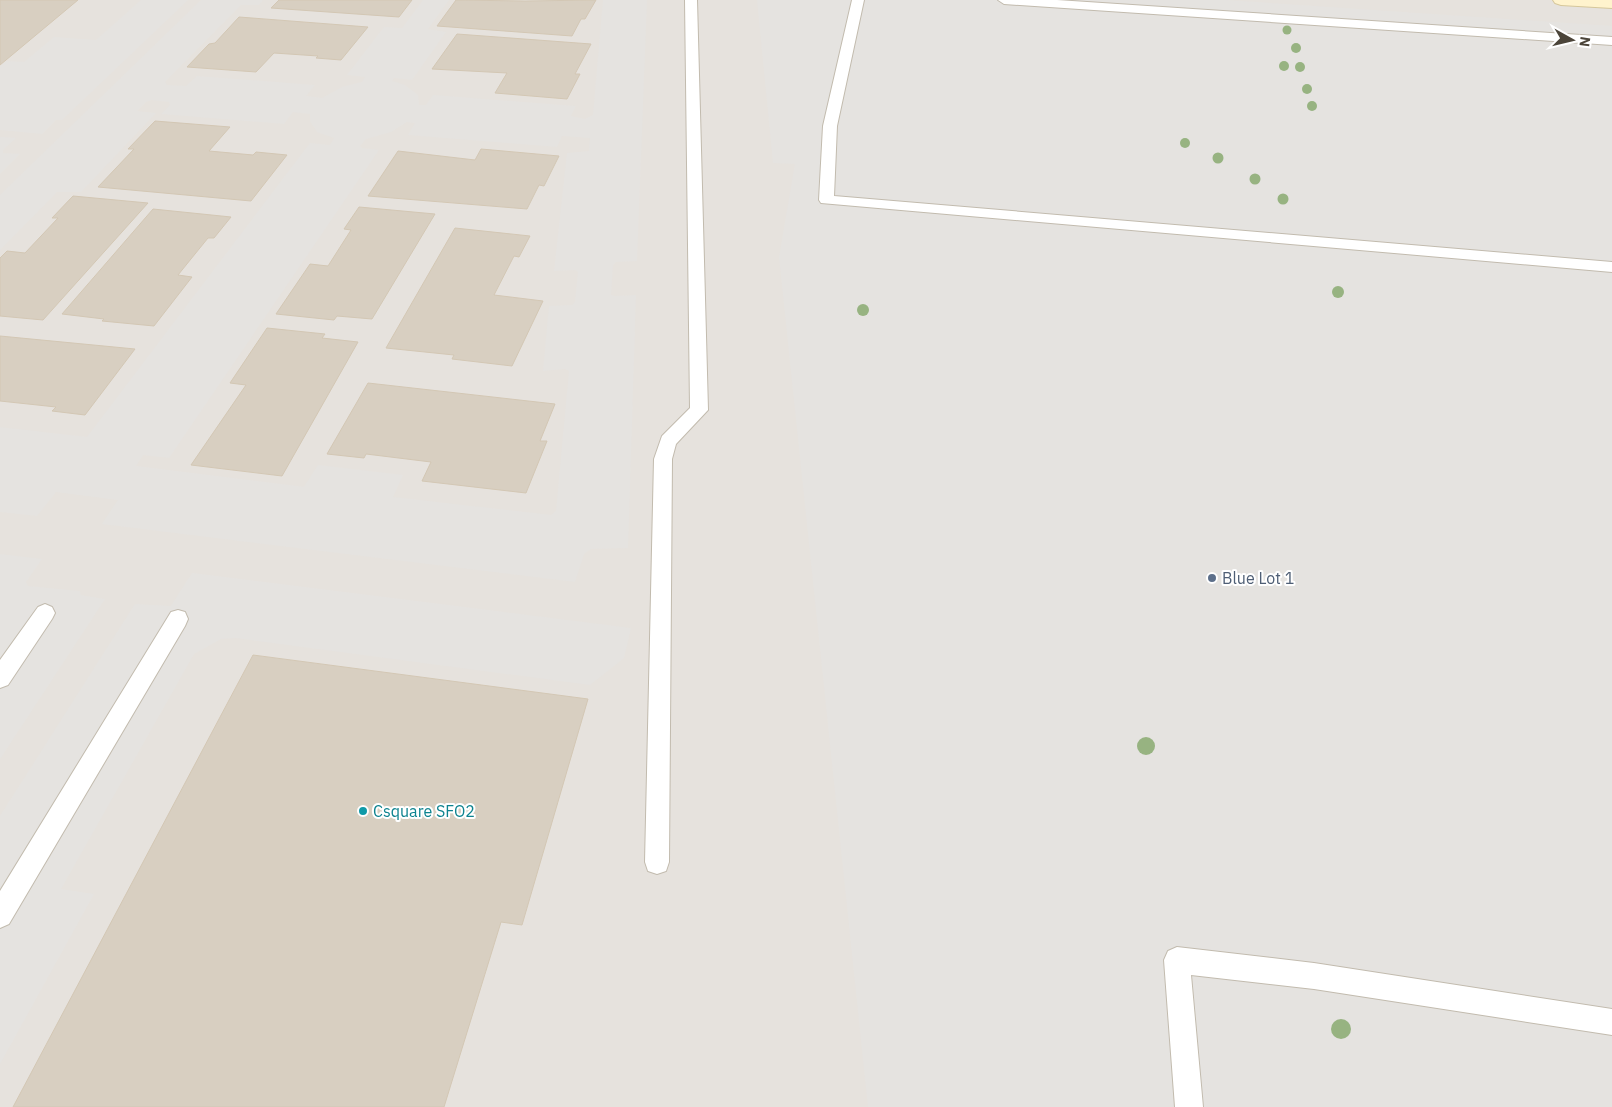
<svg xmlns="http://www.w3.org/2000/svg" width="1612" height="1107" font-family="'IBM Plex Sans',sans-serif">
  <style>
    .industrial { fill: #e6e2dd }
    .parking { fill: #e5e3e0; fill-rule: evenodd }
    .building { fill: #d8cfc1; stroke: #d3c7b4 }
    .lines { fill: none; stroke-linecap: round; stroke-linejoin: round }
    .lane-casing { stroke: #c2bbae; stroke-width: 2 }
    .secondary-casing { stroke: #d6c79b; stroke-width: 2 }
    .lane { fill: #fff; fill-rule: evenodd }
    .secondary { fill: #fff3cd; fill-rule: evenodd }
    .tree { fill: #97b381 }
    .service-dot { fill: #5c6f8a; stroke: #fff; stroke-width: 2 }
    .culture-dot { fill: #0f9aa8; stroke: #fff; stroke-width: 2 }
    .labels { text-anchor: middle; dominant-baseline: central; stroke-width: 4; stroke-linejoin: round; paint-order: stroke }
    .service-label { font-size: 16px; fill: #4e5e75; stroke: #fff; text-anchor: start }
    .culture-label { font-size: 16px; fill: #0d838f; stroke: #fff; text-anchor: start }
  </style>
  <rect width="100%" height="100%" fill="#f6f3ec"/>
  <path class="industrial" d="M0,0H1612V1107H0Z"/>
  <path class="parking" d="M141,0H188L62,120H56L42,134L0,130V66L7,61L24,62L54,37L96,40Z
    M201,0H263L259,5H241L165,82L167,85L186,86L197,76L315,85L306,96L322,98L342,87L362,82L365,77L347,75L384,27L402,28L423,0H449L428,29L446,32L412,80L394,78L392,81L405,85L418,95L419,105H426L433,95L576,106L571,116L585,119L593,115L603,0H647L637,261L616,262L613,265L611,295L615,296L636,295L628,548L591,549L584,554L575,582L102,524L118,500L56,492L37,516L0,512V427L87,437L310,143L330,145L334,138L317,132L310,121V114L293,112L284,124L161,114L170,105L169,102L152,100L146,102L137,111L156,113L81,192H57L0,250V195ZM407,122L415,123L408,135L557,147L562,136L590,138L589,151L567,153L554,271L575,270L578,272L575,302L572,305L549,306L543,371L565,369L569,371L556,511L551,515L393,497L403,475L318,465L304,487L136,466L143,455L169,458L379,150L362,148L360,146L366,139L391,132Z
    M757,0H1226L1612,26V1107H868L779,257L795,164L773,163Z
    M0,137L16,138L3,150V153L20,154L0,174Z
    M0,554L42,559L26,582L28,586L80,591L81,595L105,599L0,759Z
    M192,573L631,628L624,658L590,685L236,638L221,639L194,654L61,889L94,894L0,1064V816L135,604L171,606Z"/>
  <path class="building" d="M0,0H78L0,65Z
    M279,0H412L399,17L271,8Z
    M456,0L525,1L596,0L585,19H581L572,36L437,26Z
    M239,17L368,27L341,60L316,58L318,56L274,53L256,72L187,67L209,44L215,43Z
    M457,34L591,44L575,74H580L567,99L495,93L507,73L432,69Z
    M155,121L230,127L209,151L253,155L256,152L287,155L251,201L98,187L134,149H128Z
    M481,149L559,156L544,186L539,185L527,209L368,196L398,151L475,160Z
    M73,196L148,203L43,320L0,316V258L7,251L25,253L58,218H52Z
    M359,207L435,214L372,319L337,316L334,320L276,314L310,264L328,266L351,230L344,229Z
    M153,209L231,217L214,238H208L178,275L192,277L154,326L102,321L104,319L62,314Z
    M455,228L530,236L519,257L514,256L494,295L543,301L512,366L452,359L454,355L386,348Z
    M267,328L325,334L322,338L358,342L282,476L191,465L246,385L230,383Z
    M0,336L135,349L85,415L52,411L56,407L0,401Z
    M368,383L555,404L540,441H547L526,493L422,481L431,462L366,454L364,458L327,454Z
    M253,655L588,699L522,925L501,922L444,1107H13Z"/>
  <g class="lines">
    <defs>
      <path id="lane" d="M685,0H697L708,410L676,444L672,459L669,862L666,871L657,874L648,871L645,862L654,459L662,436L690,408Z
        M852,0H864L837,126L834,196L1612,262V272L821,203L819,200L823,126Z
        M998,0H1057L1612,37V45L1004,4Z
        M45,604L52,607L55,613L52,619L8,685L0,688V660L38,607Z
        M178,610L185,612L188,619L185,626L9,924L0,928V891L171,612Z
        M1177,947L1314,963L1612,1009V1035L1314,989L1191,975L1203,1107H1175L1164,960L1168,951Z"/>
      <path id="secondary" d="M1553,0H1612V8L1561,5L1555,3Z"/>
    </defs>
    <use href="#lane" class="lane-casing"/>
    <use href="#secondary" class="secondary-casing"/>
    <use href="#lane" class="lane"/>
    <use href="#secondary" class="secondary"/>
  </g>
  <g class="tree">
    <circle cx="1287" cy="30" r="4.5"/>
    <circle cx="1296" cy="48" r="5"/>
    <circle cx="1284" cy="66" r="5"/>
    <circle cx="1300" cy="67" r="5"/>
    <circle cx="1307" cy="89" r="5"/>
    <circle cx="1312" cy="106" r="5"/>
    <circle cx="1185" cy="143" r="5"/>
    <circle cx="1218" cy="158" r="5.5"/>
    <circle cx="1255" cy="179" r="5.5"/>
    <circle cx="1283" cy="199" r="5.5"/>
    <circle cx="1338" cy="292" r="6"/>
    <circle cx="863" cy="310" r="6"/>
    <circle cx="1146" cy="746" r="9"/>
    <circle cx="1341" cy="1029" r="10"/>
  </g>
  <circle class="service-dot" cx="1212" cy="578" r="5"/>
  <circle class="culture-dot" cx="363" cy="811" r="5"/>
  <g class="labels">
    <g class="service-label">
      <text x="1222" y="578">Blue Lot 1</text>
    </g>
    <g class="culture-label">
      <text x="373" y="811">Csquare SFO2</text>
    </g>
  </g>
  <g transform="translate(1572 40) rotate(98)" stroke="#ffffff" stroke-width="4" paint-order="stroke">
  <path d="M0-4L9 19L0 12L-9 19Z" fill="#4b4439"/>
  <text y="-8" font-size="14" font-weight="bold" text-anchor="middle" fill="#4b4439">N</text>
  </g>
</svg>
